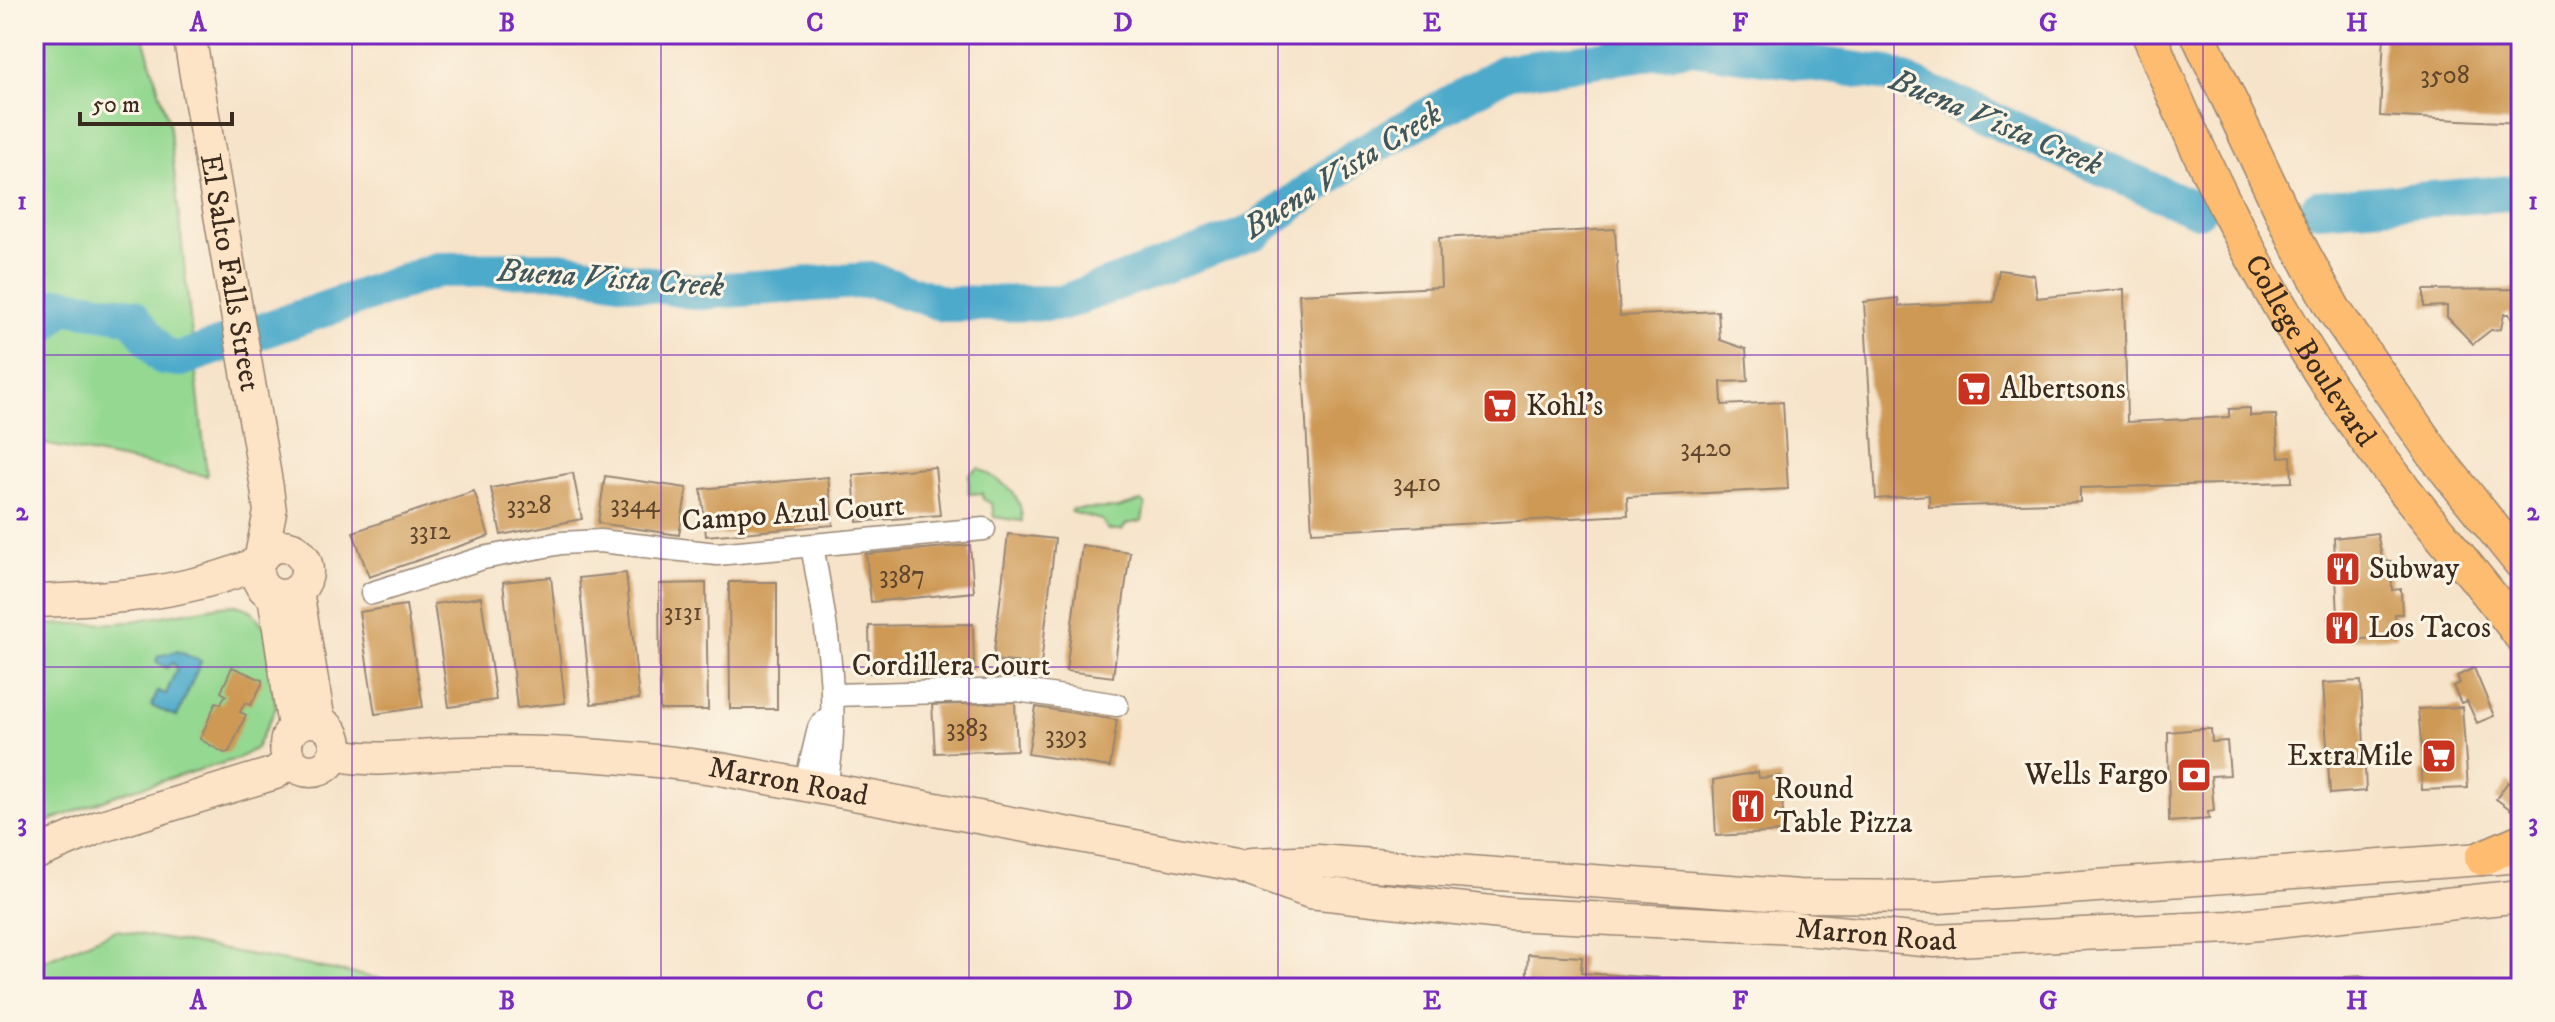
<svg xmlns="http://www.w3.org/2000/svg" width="2555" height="1022" font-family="'IM FELL DW Pica',serif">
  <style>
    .green { fill: #94d891; stroke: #688158; stroke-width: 2 }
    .water { fill: #4daacb; stroke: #446a74; stroke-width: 2 }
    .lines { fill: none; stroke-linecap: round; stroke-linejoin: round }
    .river { stroke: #4daacb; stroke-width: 36 }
    .building { fill: #ce9955 }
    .street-casing { stroke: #988674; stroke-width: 25 }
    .secondary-casing { stroke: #988674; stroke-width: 35 }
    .primary-casing { stroke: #988674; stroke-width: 37 }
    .street { stroke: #fff; stroke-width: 22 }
    .secondary { stroke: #fee4c6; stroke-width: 32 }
    .primary { stroke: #fdbc70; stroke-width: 34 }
    .grid { fill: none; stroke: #7b2cbf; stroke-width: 2; stroke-opacity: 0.55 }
    .labels { text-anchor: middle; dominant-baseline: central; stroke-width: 6; stroke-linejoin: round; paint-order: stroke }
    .number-label { font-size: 26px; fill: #60462c }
    .street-label { font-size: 30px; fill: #3b2a1e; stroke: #fcf5e5 }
    .poi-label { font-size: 30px; fill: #3b2a1e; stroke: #fcf5e5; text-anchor: start }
    .water-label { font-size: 32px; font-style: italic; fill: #41575b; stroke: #fcf5e5 }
    .neatline { fill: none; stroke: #7b2cbf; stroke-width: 3 }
    .grid-label { font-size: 26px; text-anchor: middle; font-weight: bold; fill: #7b2cbf }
  </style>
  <rect width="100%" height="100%" fill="#fcf5e5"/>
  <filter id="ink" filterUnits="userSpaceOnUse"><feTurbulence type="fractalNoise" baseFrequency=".0125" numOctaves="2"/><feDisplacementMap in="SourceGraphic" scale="16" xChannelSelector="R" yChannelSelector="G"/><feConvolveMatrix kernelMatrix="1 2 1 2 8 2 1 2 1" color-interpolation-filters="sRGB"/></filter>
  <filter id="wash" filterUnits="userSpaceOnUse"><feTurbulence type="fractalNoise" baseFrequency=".006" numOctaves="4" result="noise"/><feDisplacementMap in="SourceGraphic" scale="32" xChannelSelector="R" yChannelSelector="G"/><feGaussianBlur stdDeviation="1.8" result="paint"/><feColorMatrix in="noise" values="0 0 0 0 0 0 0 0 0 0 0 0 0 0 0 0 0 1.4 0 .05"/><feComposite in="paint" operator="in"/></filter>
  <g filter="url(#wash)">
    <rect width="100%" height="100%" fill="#f6e3c9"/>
    <path class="green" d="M34,34H142L169,123L207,476L34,442Z
      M979,468C1003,483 1022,491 1022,521L994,517L992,504L983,499L982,493L969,494V474Z
      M1141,501L1145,505L1142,521L1126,524L1122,530H1108L1102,520L1071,512L1072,509L1117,508Z
      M221,606L236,605L251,610L265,628L276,708L256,748L237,759L127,791L34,827V625L121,623Z
      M116,930L431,988H34V965Z"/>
    <path class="water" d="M177,651L201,661L177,717L151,706L158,691L166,694L177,668L173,663L167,668L156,662L158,656Z"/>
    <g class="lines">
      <path class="river" d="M2318,208L2521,192
        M34,335L62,305L132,316L163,357L181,359L437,270L560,269L697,292L872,280L944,304L1062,303L1254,232L1355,157L1505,72L1691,47L1888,74L2198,210"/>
    </g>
    <g id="blocks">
      <path class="building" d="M2384,34H2521V123L2380,116Z
        M1615,229L1620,316L1718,311L1720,340L1746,349L1748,381L1721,382L1722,405L1783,402L1788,489L1627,497L1628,515L1312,532L1299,294L1441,287L1439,238Z
        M1999,270L2034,275L2037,298L2124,289L2127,422L2229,417V409L2250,408V416L2276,415L2279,457L2291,456L2292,482L2080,488V502L1929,507V495L1876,499L1864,302L1898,298L1899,306L1994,302Z
        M2521,289L2518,315L2512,320L2509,314H2504L2501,329L2491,330L2473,344L2447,317V306L2424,307V290Z
        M935,467L940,515L857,522L853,475Z
        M573,473L582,519L501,535L491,488Z
        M605,476L687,488L679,535L598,523Z
        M828,477L833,525L706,536L701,489Z
        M474,491L489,536L369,577L353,532Z
        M2377,533L2383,562L2391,561L2392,590L2401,589L2402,614H2395L2397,637L2330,641L2329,616L2338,615L2334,538Z
        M1008,534L1055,539L1041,665L993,660Z
        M970,545L974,592L871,602L866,554Z
        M1082,545L1130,552L1113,677L1066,671Z
        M626,573L639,699L591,704L579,578Z
        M551,577L565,703L517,708L503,582Z
        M729,582H777V709H730Z
        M706,583L708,710H660L659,584Z
        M481,597L496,700L449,707L434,604Z
        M406,605L423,707L375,714L359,612Z
        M973,624L974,671L870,673L869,626Z
        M232,667L262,680V684L251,705L245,703L240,712L246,715L229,752L224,753L200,739L216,702L221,704L223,699L226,695L221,692Z
        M2474,668L2494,716L2477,723L2467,701L2461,703L2453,686L2460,683L2457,676Z
        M2361,681L2366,791L2330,794L2323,683Z
        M1015,702L1017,750L935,753L932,705Z
        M1036,707L1117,720L1110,767L1028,754Z
        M2462,707L2468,788L2422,790L2421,771H2424L2418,709Z
        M2200,729H2211L2212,742L2227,741L2230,775L2211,776L2214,811L2208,812L2209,819L2169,822L2168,732Z
        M1758,772L1759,778L1781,776L1784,832L1716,836L1713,780Z
        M2508,782L2521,792V799L2513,811L2496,799Z
        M1528,954L1582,957L1581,973L1679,979V988H1526Z
        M2364,976L2365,988H2345V977Z"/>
    </g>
  </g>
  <g filter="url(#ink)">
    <use href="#blocks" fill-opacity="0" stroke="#988674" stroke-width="2"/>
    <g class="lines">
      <defs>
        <path id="street" d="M812,546C827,626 842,710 825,790
          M372,593L483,558L561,543L600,541L717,554L984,529
          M832,695L1017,690L1117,705
          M805,787L819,728L830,716"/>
        <g id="secondary">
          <path id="s1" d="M189,34L267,488L270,512L261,556"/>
          <circle cx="282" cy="571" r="25"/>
          <path d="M297,591L319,722"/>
          <path d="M274,595L294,727"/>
          <path d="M34,601C111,599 187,594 258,563"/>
          <circle cx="311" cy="746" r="25"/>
          <path id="s2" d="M335,754C377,764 421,754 463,753C549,750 635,757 720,769L1236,865L1310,892L1510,914L1794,928L1934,941L2230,927L2521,896"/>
          <path d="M34,854L99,827L275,773L291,761"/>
          <path d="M1251,864L1318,861L1798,896L1939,897L2510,857"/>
        </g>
        <g id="primary">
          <path id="s3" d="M2149,34C2210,190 2296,352 2400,484C2440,536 2483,583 2521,636"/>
          <path d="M2198,34L2295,239L2334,310L2436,457L2521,563"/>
          <path d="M2482,858L2521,841"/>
        </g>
      </defs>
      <use href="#street" class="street-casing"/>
      <use href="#secondary" class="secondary-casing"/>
      <use href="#primary" class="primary-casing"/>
      <use href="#street" class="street"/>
      <use href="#secondary" class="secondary"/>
      <use href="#primary" class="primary"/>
    </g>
  </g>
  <path class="grid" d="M352,34V988M661,34V988M969,34V988M1278,34V988M1586,34V988M1894,34V988M2203,34V988M34,355H2521M34,667H2521"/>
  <defs>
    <symbol id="supermarket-square" viewBox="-11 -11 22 22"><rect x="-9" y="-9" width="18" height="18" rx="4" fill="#c8321e" stroke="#fcf5e5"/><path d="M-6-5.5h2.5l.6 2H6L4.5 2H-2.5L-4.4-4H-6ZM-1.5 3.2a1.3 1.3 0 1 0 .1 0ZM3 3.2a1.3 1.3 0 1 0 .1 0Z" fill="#fff"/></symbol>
    <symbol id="restaurant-square" viewBox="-11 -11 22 22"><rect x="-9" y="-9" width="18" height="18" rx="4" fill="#c8321e" stroke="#fcf5e5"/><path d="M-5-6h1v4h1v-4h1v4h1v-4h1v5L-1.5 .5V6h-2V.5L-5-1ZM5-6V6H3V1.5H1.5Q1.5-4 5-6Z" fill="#fff"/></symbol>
    <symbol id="bank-square" viewBox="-11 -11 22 22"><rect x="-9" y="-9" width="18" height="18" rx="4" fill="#c8321e" stroke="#fcf5e5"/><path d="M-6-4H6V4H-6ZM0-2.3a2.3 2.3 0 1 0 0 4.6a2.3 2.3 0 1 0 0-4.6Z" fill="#fff"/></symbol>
  </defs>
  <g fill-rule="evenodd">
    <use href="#supermarket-square" x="1954" y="369" width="40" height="40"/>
    <use href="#supermarket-square" x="1480" y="386" width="40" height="40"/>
    <use href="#restaurant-square" x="2323" y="549" width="40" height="40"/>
    <use href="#restaurant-square" x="2322" y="608" width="40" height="40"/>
    <use href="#supermarket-square" x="2419" y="736" width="40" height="40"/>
    <use href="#bank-square" x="2174" y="755" width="40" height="40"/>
    <use href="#restaurant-square" x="1728" y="786" width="40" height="40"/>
  </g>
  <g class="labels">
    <g class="number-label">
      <text x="2445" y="75">3508</text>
      <text x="1706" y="448">3420</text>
      <text x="1417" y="483">3410</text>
      <text x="635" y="504">3344</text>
      <text x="529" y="505">3328</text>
      <text x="430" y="531">3312</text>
      <text x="902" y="575">3387</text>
      <text x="683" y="612">3131</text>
      <text x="967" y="728">3383</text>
      <text x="1066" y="735">3393</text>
    </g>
    <g class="street-label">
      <text stroke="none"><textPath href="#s1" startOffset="242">El Salto Falls Street</textPath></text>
      <text stroke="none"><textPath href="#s3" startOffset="356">College Boulevard</textPath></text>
      <text transform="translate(793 514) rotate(-4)">Campo Azul Court</text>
      <text x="951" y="666">Cordillera Court</text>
      <text stroke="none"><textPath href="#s2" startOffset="456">Marron Road</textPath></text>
      <text stroke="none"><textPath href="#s2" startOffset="1558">Marron Road</textPath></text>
    </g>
    <g class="poi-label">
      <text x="2000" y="389">Albertsons</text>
      <text x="1526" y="406">Kohl's</text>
      <text x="2369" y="569">Subway</text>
      <text x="2368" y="628">Los Tacos</text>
      <text x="2413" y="756" text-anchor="end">ExtraMile</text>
      <text x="2168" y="775" text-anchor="end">Wells Fargo</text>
      <text x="1774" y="789">Round<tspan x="1774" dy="34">Table Pizza</tspan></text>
    </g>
    <g class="water-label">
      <text transform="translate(1996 123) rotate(23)">Buena Vista Creek</text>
      <text transform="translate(1343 171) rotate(-32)">Buena Vista Creek</text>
      <text transform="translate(611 279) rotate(4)">Buena Vista Creek</text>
    </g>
  </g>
  <rect width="2555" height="1022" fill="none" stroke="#fcf5e5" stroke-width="88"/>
  <path d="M80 112v12h152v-12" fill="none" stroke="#3b2a1e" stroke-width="4"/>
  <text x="92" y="112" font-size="24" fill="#3b2a1e" stroke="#fcf5e5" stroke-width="6" paint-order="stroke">50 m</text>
  <rect x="44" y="44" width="2467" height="934" class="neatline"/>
  <g class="grid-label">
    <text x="198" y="31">A</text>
    <text x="507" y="31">B</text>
    <text x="815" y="31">C</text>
    <text x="1123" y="31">D</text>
    <text x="1432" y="31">E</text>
    <text x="1740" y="31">F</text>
    <text x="2048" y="31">G</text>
    <text x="2357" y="31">H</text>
    <text x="22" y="209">1</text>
    <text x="2533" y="209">1</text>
    <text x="22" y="520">2</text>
    <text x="2533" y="520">2</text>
    <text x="22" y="831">3</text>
    <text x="2533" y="831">3</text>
    <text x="198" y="1009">A</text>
    <text x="507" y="1009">B</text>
    <text x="815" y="1009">C</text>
    <text x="1123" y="1009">D</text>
    <text x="1432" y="1009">E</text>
    <text x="1740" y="1009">F</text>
    <text x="2048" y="1009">G</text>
    <text x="2357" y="1009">H</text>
  </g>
</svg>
